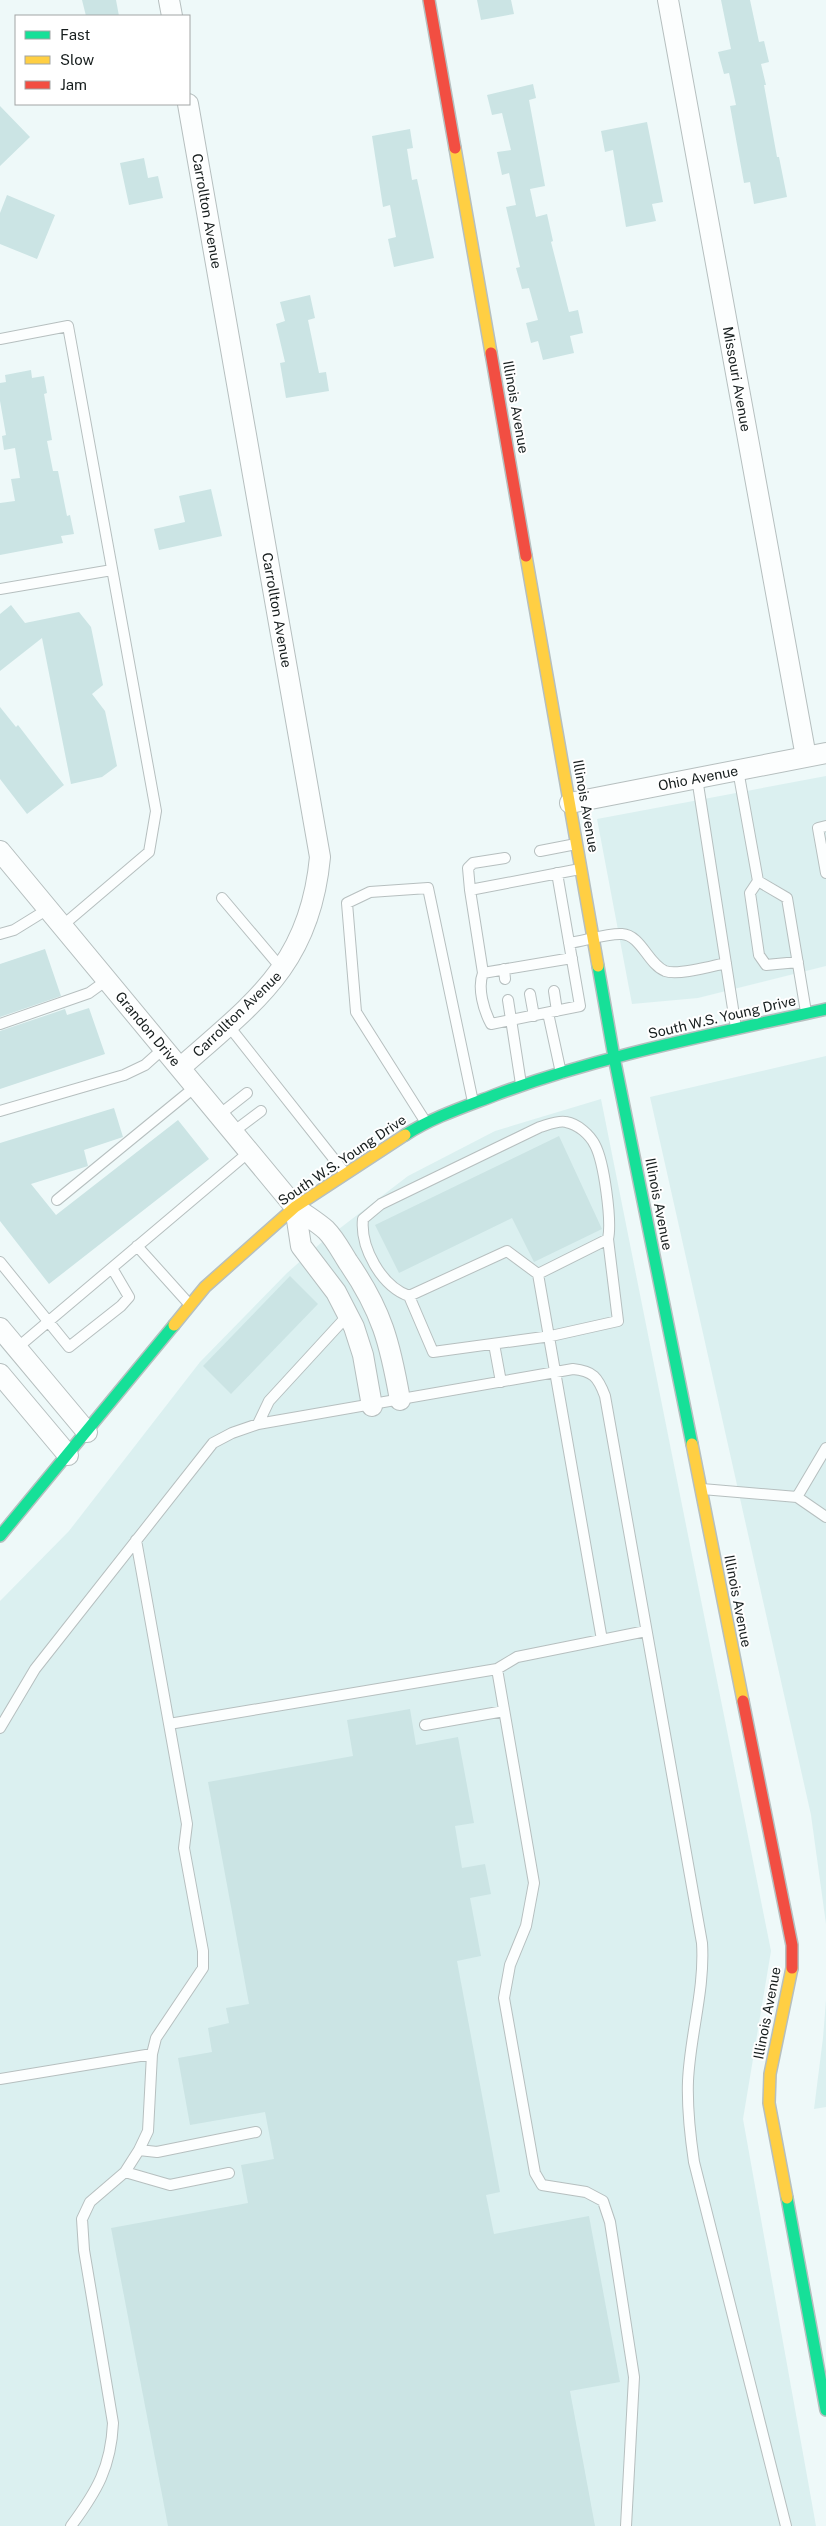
<svg xmlns="http://www.w3.org/2000/svg" width="826" height="2526" font-family="'Public Sans',sans-serif">
  <style>
    .built { fill: #dbf0f0 }
    .building { fill: #cbe4e4 }
    .lines { fill: none; stroke-linecap: round; stroke-linejoin: round }
    .lane-casing { stroke: #b6bfbf; stroke-width: 12 }
    .street-casing { stroke: #b6bfbf; stroke-width: 22 }
    .fast-casing { stroke: #b6bfbf; stroke-width: 14 }
    .slow-casing { stroke: #b6bfbf; stroke-width: 14 }
    .jam-casing { stroke: #b6bfbf; stroke-width: 14 }
    .lane { stroke: #fcfefe; stroke-width: 10 }
    .street { stroke: #fcfefe; stroke-width: 20 }
    .fast { stroke: #16e098; stroke-width: 11 }
    .slow { stroke: #ffcf43; stroke-width: 11 }
    .jam { stroke: #f24e42; stroke-width: 11 }
    .labels { text-anchor: middle; dominant-baseline: central; stroke-width: 4; stroke-linejoin: round; paint-order: stroke }
    .street-label { font-size: 14px; fill: #171e1e; stroke: #fff }
  </style>
  <rect width="100%" height="100%" fill="#eef9f9"/>
  <path class="built" d="M826,776V966L698,998L632,1004L597,819Z
    M826,1056V1924L811,1815L650,1097Z
    M601,1099L771,1951L743,2119L816,2526H0V1601L69,1531L200,1362L287,1273L322,1242L408,1176L495,1131Z
    M826,2000V2107L814,2109L823,2038Z"/>
  <path class="building" d="M82,0H116L119,16H86Z
    M477,0H511L514,14L481,20Z
    M721,0H750L759,42L764,41L769,62L761,64L766,85H764L777,157H779L787,197L754,204L750,182L744,183L730,106L736,105L729,73L724,74L718,52L731,49Z
    M533,84L536,98L529,100L545,186L530,189L536,217L547,214L553,241L551,242L569,312L578,310L583,333L570,336L574,353L543,360L538,341L531,343L526,323L538,320L529,288L522,289L516,268L520,267L506,207L516,205L509,173L502,175L497,152L511,150L502,113L492,115L487,95Z
    M0,106L30,137L0,166Z
    M647,122L663,202L652,204L656,221L626,227L613,150L605,152L601,131Z
    M410,129L413,148L407,149L412,180L417,179L434,258L394,267L388,239L396,237L390,205L383,207L372,136Z
    M144,158L148,178L158,176L163,198L129,205L120,163Z
    M7,195L55,215L37,259L0,244V213Z
    M310,295L315,318L308,320L319,373L326,372L329,391L286,398L280,363L285,362L276,324L285,321L280,302Z
    M31,370L32,378L44,376L47,393L44,394L52,440L47,441L53,471H58L67,516L70,515L74,534L61,536L63,543L0,555V503L15,501L11,479L20,478L15,448L4,450L2,436L6,435L0,401V383L6,382L5,375Z
    M211,489L222,536L159,550L154,529L185,522L179,496Z
    M11,605L25,623L79,612L91,627L103,685L92,694L105,711L117,766L102,777L71,784L42,638L0,671V614Z
    M0,707L16,727L18,725L64,785L27,814L0,779Z
    M45,949L61,996L0,1017V964Z
    M89,1008L105,1054L0,1089V1031L65,1009L67,1015Z
    M114,1108L123,1137L84,1150L88,1166L31,1184L56,1215L178,1120L209,1159L49,1284L0,1221V1143Z
    M559,1136L602,1229L534,1262L512,1218L399,1273L375,1225Z
    M290,1276L318,1304L231,1394L203,1366Z
    M410,1709L416,1745L458,1737L474,1823L455,1826L462,1868L485,1864L491,1894L470,1898L481,1956L457,1961L500,2192L486,2195L494,2234L589,2216L620,2382L570,2391L595,2526H168L111,2228L248,2203L241,2165L274,2159L265,2112L190,2125L178,2058L212,2052L208,2028L229,2023L226,2008L249,2004L208,1782L353,1756L347,1720Z"/>
  <g class="lines">
    <defs>
      <path id="lane" d="M0,339L68,326L156,811L149,852L62,926
        M0,589L112,570
        M738,770L758,881L787,898L806,1012
        M697,778L736,1028
        M826,826L818,828L826,873
        M540,851L576,844
        M557,873L580,1006L491,1024C484,1011 477,988 483,973L470,890L580,869
        M758,881L750,893L759,955L766,965L798,962
        M470,890L468,868L473,863L505,858
        M222,898L282,969
        M0,934L14,930L48,909
        M569,943C584,941 608,933 622,934C641,935 648,964 665,971C678,976 712,966 726,963
        M504,969L505,979
        M483,973L572,958
        M554,991L557,1011
        M530,994L534,1016
        M508,1000L521,1084
        M548,1013L561,1073
        M0,1024L89,993L107,980
        M228,1025L345,1173
        M0,1111L124,1075L145,1065L164,1048
        M219,1115L247,1093
        M425,1121L356,1012L347,903L370,892L428,888L473,1102
        M233,1132L261,1111
        M57,1200L195,1087
        M137,1246L190,1305
        M0,1262L69,1347L121,1306L129,1297L112,1268
        M538,1274L608,1239
        M409,1296C381,1286 360,1247 363,1219L381,1204L540,1127C547,1125 559,1120 566,1122C578,1124 590,1135 595,1145C604,1162 612,1221 608,1239L618,1321L551,1336L433,1352L409,1296L507,1251L538,1274L602,1640
        M494,1344L501,1382
        M17,1348L249,1152
        M258,1424L269,1401L348,1315
        M702,1489L797,1497L826,1517
        M797,1497L826,1448
        M497,1669L534,1883L526,1926L510,1965L504,1998L535,2173L542,2185L586,2192L603,2201L610,2222L634,2377L626,2526
        M169,1724L497,1669L517,1657L646,1631
        M425,1725L504,1711
        M0,1728L35,1669L213,1443L232,1433L258,1424L573,1369C593,1371 598,1377 605,1396L702,1943C705,1990 690,2035 688,2081C687,2108 690,2135 694,2162L786,2526
        M0,2079L152,2054
        M139,2150L157,2152L256,2132
        M125,2172L170,2185L229,2173
        M71,2526C97,2491 111,2467 113,2423L84,2250L82,2219L90,2202L125,2172L139,2150L148,2131L152,2054L156,2038L203,1968V1951L184,1848L187,1824L136,1540"/>
      <path id="street" d="M169,0L172,16
        M668,0L806,757
        M570,803L826,753
        M0,851L295,1207C305,1215 317,1222 326,1230C335,1239 341,1251 348,1262C382,1311 390,1343 400,1400
        M180,1068C256,1001 310,964 320,857L188,104
        M295,1207L301,1246L336,1292L354,1327L363,1355L372,1406
        M0,1328L87,1432
        M0,1374L68,1455"/>
      <path id="fast" d="M598,966L614,1057L692,1444
        M405,1135C433,1117 464,1107 495,1095C602,1055 715,1034 826,1009
        M0,1536L174,1325
        M787,2198L826,2410"/>
      <path id="slow" d="M455,148L491,353
        M526,556L598,966
        M174,1325L205,1287L295,1207L405,1135
        M692,1444L743,1701
        M787,2198L769,2103L770,2074L792,1968"/>
      <path id="jam" d="M429,0L455,148
        M491,353L526,556
        M743,1701L792,1945V1968"/>
    </defs>
    <use href="#lane" class="lane-casing"/>
    <use href="#street" class="street-casing"/>
    <use href="#fast" class="fast-casing"/>
    <use href="#slow" class="slow-casing"/>
    <use href="#jam" class="jam-casing"/>
    <use href="#lane" class="lane"/>
    <use href="#street" class="street"/>
    <use href="#fast" class="fast"/>
    <use href="#slow" class="slow"/>
    <use href="#jam" class="jam"/>
  </g>
  <g class="labels">
    <g class="street-label">
      <text transform="translate(207 211) rotate(80)">Carrollton Avenue</text>
      <text transform="translate(737 379) rotate(80)">Missouri Avenue</text>
      <text transform="translate(516 407) rotate(80)">Illinois Avenue</text>
      <text transform="translate(277 610) rotate(80)">Carrollton Avenue</text>
      <text transform="translate(698 778) rotate(-11)">Ohio Avenue</text>
      <text transform="translate(586 806) rotate(80)">Illinois Avenue</text>
      <text transform="translate(237 1014) rotate(-44)">Carrollton Avenue</text>
      <text transform="translate(722 1017) rotate(-13)">South W.S. Young Drive</text>
      <text transform="translate(148 1029) rotate(50)">Grandon Drive</text>
      <text transform="translate(342 1160) rotate(-34)">South W.S. Young Drive</text>
      <text transform="translate(659 1204) rotate(79)">Illinois Avenue</text>
      <text transform="translate(738 1601) rotate(79)">Illinois Avenue</text>
      <text transform="translate(767 2013) rotate(-79)">Illinois Avenue</text>
    </g>
  </g>
  <rect x="15" y="15" width="175" height="90" fill="#ffffff" stroke="#a2a5a5"/>
  <rect x="25" y="31" width="25" height="8" fill="#16e098" stroke="#a2a5a5"/>
  <text x="60" y="40" font-size="15" fill="#171e1e">Fast</text>
  <rect x="25" y="56" width="25" height="8" fill="#ffcf43" stroke="#a2a5a5"/>
  <text x="60" y="65" font-size="15" fill="#171e1e">Slow</text>
  <rect x="25" y="81" width="25" height="8" fill="#f24e42" stroke="#a2a5a5"/>
  <text x="60" y="90" font-size="15" fill="#171e1e">Jam</text>
</svg>
